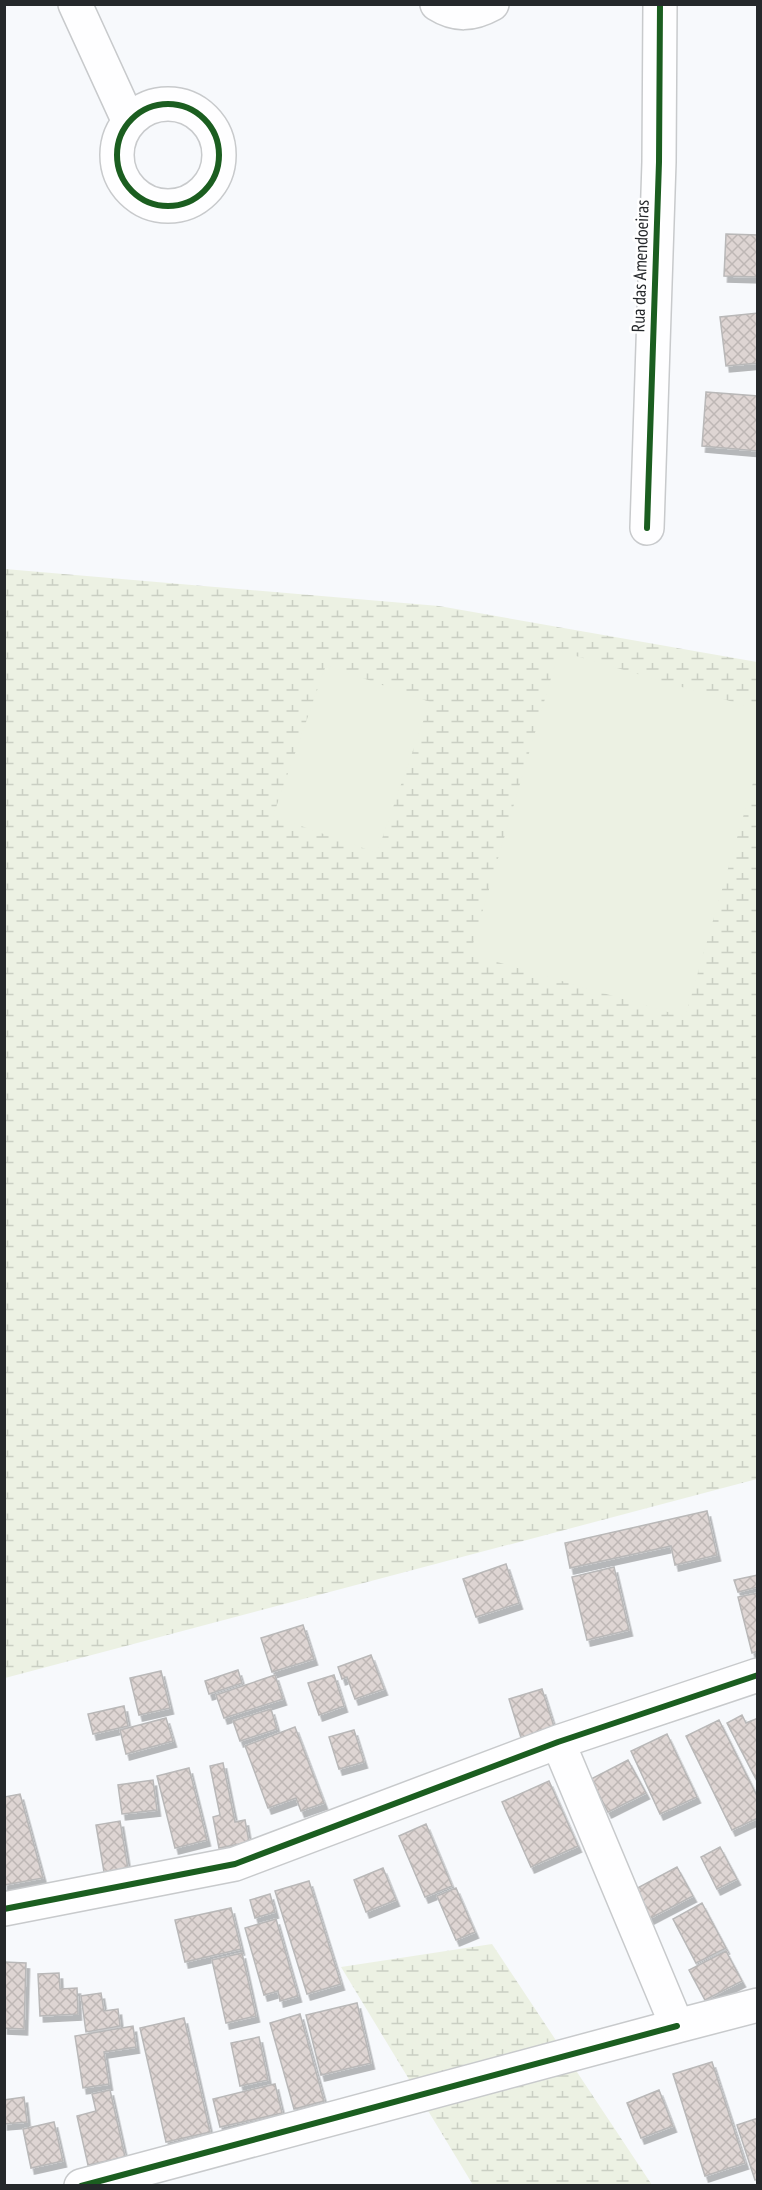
<svg xmlns="http://www.w3.org/2000/svg" width="762" height="2190" font-family="'PT Sans Narrow',sans-serif">
  <style>
    .wetland { fill: url(#wetland-marsh) }
    .pitch { fill: #ecf1e3 }
    .building { fill: url(#building-cross-hatch); stroke: #b9b8b8; stroke-width: 1.5; filter: url(#shadow) }
    .lines { fill: none; stroke-linecap: round; stroke-linejoin: round }
    .street-casing { stroke: #c8cacc; stroke-width: 36 }
    .street { stroke: #fefeff; stroke-width: 33 }
    .cycleway-casing { stroke: #fff; stroke-width: 10 }
    .cycleway { stroke: #1b5e20; stroke-width: 6 }
    .labels { text-anchor: middle; dominant-baseline: central; stroke-width: 5; stroke-linejoin: round; paint-order: stroke }
    .street-label { font-size: 18px; fill: #25282b; stroke: #fff }
  </style>
  <defs>
    <pattern id="wetland-marsh" width="20" height="14" patternUnits="userSpaceOnUse" patternTransform="scale(1.5)"><rect width="20" height="14" fill="#ecf1e3"/><path d="M1 5h8M5 5V1M11 12h8M15 12V8" fill="none" stroke="#cacfc3"/></pattern>
    <pattern id="building-cross-hatch" width="8" height="8" patternUnits="userSpaceOnUse" patternTransform="scale(1.5)"><rect width="8" height="8" fill="#ded5d3"/><path d="M0 0l8 8M0 8l8-8" fill="none" stroke="#beb7b5"/></pattern>
    <filter id="shadow"><feDropShadow dx="3.5" dy="6" stdDeviation="0" flood-color="#0004"/></filter>
  </defs>
  <rect width="100%" height="100%" fill="#f7f9fc"/>
  <path class="wetland" d="M5,569L439,606L757,662V1479L5,1678Z
    M492,1944L652,2185H473L341,1967Z"/>
  <path class="pitch" d="M559,651L757,709V769L685,1017L470,954Z
    M326,665L430,702L377,853L273,816Z"/>
  <path class="building" d="M726,234L758,235V277L724,276Z
    M758,313V363L726,366L720,317Z
    M706,392L758,396V451L702,446Z
    M707,1511L717,1555L675,1565L671,1546L570,1568L565,1543Z
    M506,1564L519,1603L476,1617L463,1579Z
    M614,1567L629,1630L587,1640L572,1577Z
    M758,1575V1587L738,1592L734,1580Z
    M758,1593V1651L752,1653L738,1597Z
    M303,1625L314,1659L272,1672L261,1638Z
    M371,1655L384,1689L355,1699L347,1677L342,1679L338,1667Z
    M238,1670L242,1683L209,1694L205,1681Z
    M161,1671L170,1708L139,1715L130,1678Z
    M275,1675L283,1699L224,1718L216,1695Z
    M334,1675L344,1706L319,1715L308,1683Z
    M542,1689L556,1733L523,1744L509,1699Z
    M124,1706L128,1726L93,1734L88,1714Z
    M271,1709L277,1729L240,1741L233,1721Z
    M742,1715L746,1723L758,1718V1783L727,1723Z
    M166,1718L173,1741L126,1754L120,1730Z
    M719,1720L758,1798V1818L732,1830L686,1736Z
    M295,1727L324,1803L301,1811L296,1798L268,1808L245,1746Z
    M354,1730L364,1762L339,1769L329,1737Z
    M667,1734L697,1797L660,1814L631,1751Z
    M628,1760L646,1793L608,1812L591,1779Z
    M223,1763L235,1822L245,1820L249,1842L219,1848L213,1817L220,1815L210,1766Z
    M189,1768L207,1840L175,1848L157,1776Z
    M153,1780L157,1810L122,1814L118,1785Z
    M549,1781L578,1846L531,1867L502,1802Z
    M20,1794L43,1878L4,1885V1797Z
    M120,1821L128,1869L104,1872L96,1825Z
    M426,1824L452,1886L425,1897L399,1836Z
    M720,1847L737,1879L717,1889L701,1857Z
    M677,1867L693,1896L643,1922L628,1893Z
    M383,1868L396,1900L366,1912L354,1880Z
    M309,1881L341,1984L307,1994L275,1891Z
    M456,1888L475,1932L456,1940L437,1896Z
    M270,1894L275,1912L255,1918L250,1900Z
    M702,1903L726,1948L696,1963L673,1919Z
    M231,1908L241,1949L185,1962L175,1920Z
    M276,1919L298,1996L280,2001L278,1991L264,1995L245,1928Z
    M726,1951L742,1981L705,2000L689,1970Z
    M242,1953L256,2016L226,2023L212,1960Z
    M4,1962L26,1963L24,2029L4,2028Z
    M59,1973L60,1989L77,1988L78,2014L40,2016L38,1974Z
    M101,1993L104,2011L118,2009L120,2026L86,2032L81,1996Z
    M357,2003L371,2063L321,2075L306,2015Z
    M300,2014L324,2101L294,2109L270,2023Z
    M184,2018L210,2132L166,2142L140,2028Z
    M133,2026L136,2047L104,2052L109,2084L83,2088L75,2036Z
    M259,2037L268,2080L240,2086L231,2043Z
    M712,2062L745,2163L705,2176L673,2074Z
    M275,2084L282,2113L220,2127L213,2099Z
    M110,2090L125,2157L88,2165L77,2116L96,2111L92,2094Z
    M659,2090L673,2126L641,2138L627,2103Z
    M24,2097L27,2122L4,2124V2100Z
    M758,2118V2179L755,2180L737,2125Z
    M54,2122L63,2161L31,2168L23,2129Z"/>
  <g class="lines">
    <defs>
      <path id="street" d="M75,4L129,122
        M437,4C456,16 472,15 492,4
        M117 155a51 51 0 1 1 102 0a51 51 0 1 1-102 0Z
        M647,528L659,162L660,4
        M558,1742L677,2026L758,2005
        M4,1909L235,1864L558,1742L758,1675
        M81,2186L677,2026"/>
    </defs>
    <use href="#street" class="street-casing"/>
    <use href="#street" class="street"/>
    <defs>
      <path id="cycleway" d="M117 155a51 51 0 1 1 102 0a51 51 0 1 1-102 0Z
        M647,528L659,162L660,4
        M4,1909L235,1864L558,1742L758,1675
        M81,2186L677,2026"/>
    </defs>
    <use href="#cycleway" class="cycleway-casing"/>
    <use href="#cycleway" class="cycleway"/>
  </g>
  <g class="labels">
    <g class="street-label">
      <text transform="translate(640 266) rotate(-88)">Rua das Amendoeiras</text>
    </g>
  </g>
  <rect width="762" height="2190" fill="none" stroke="#25282b" stroke-width="12"/>
</svg>
